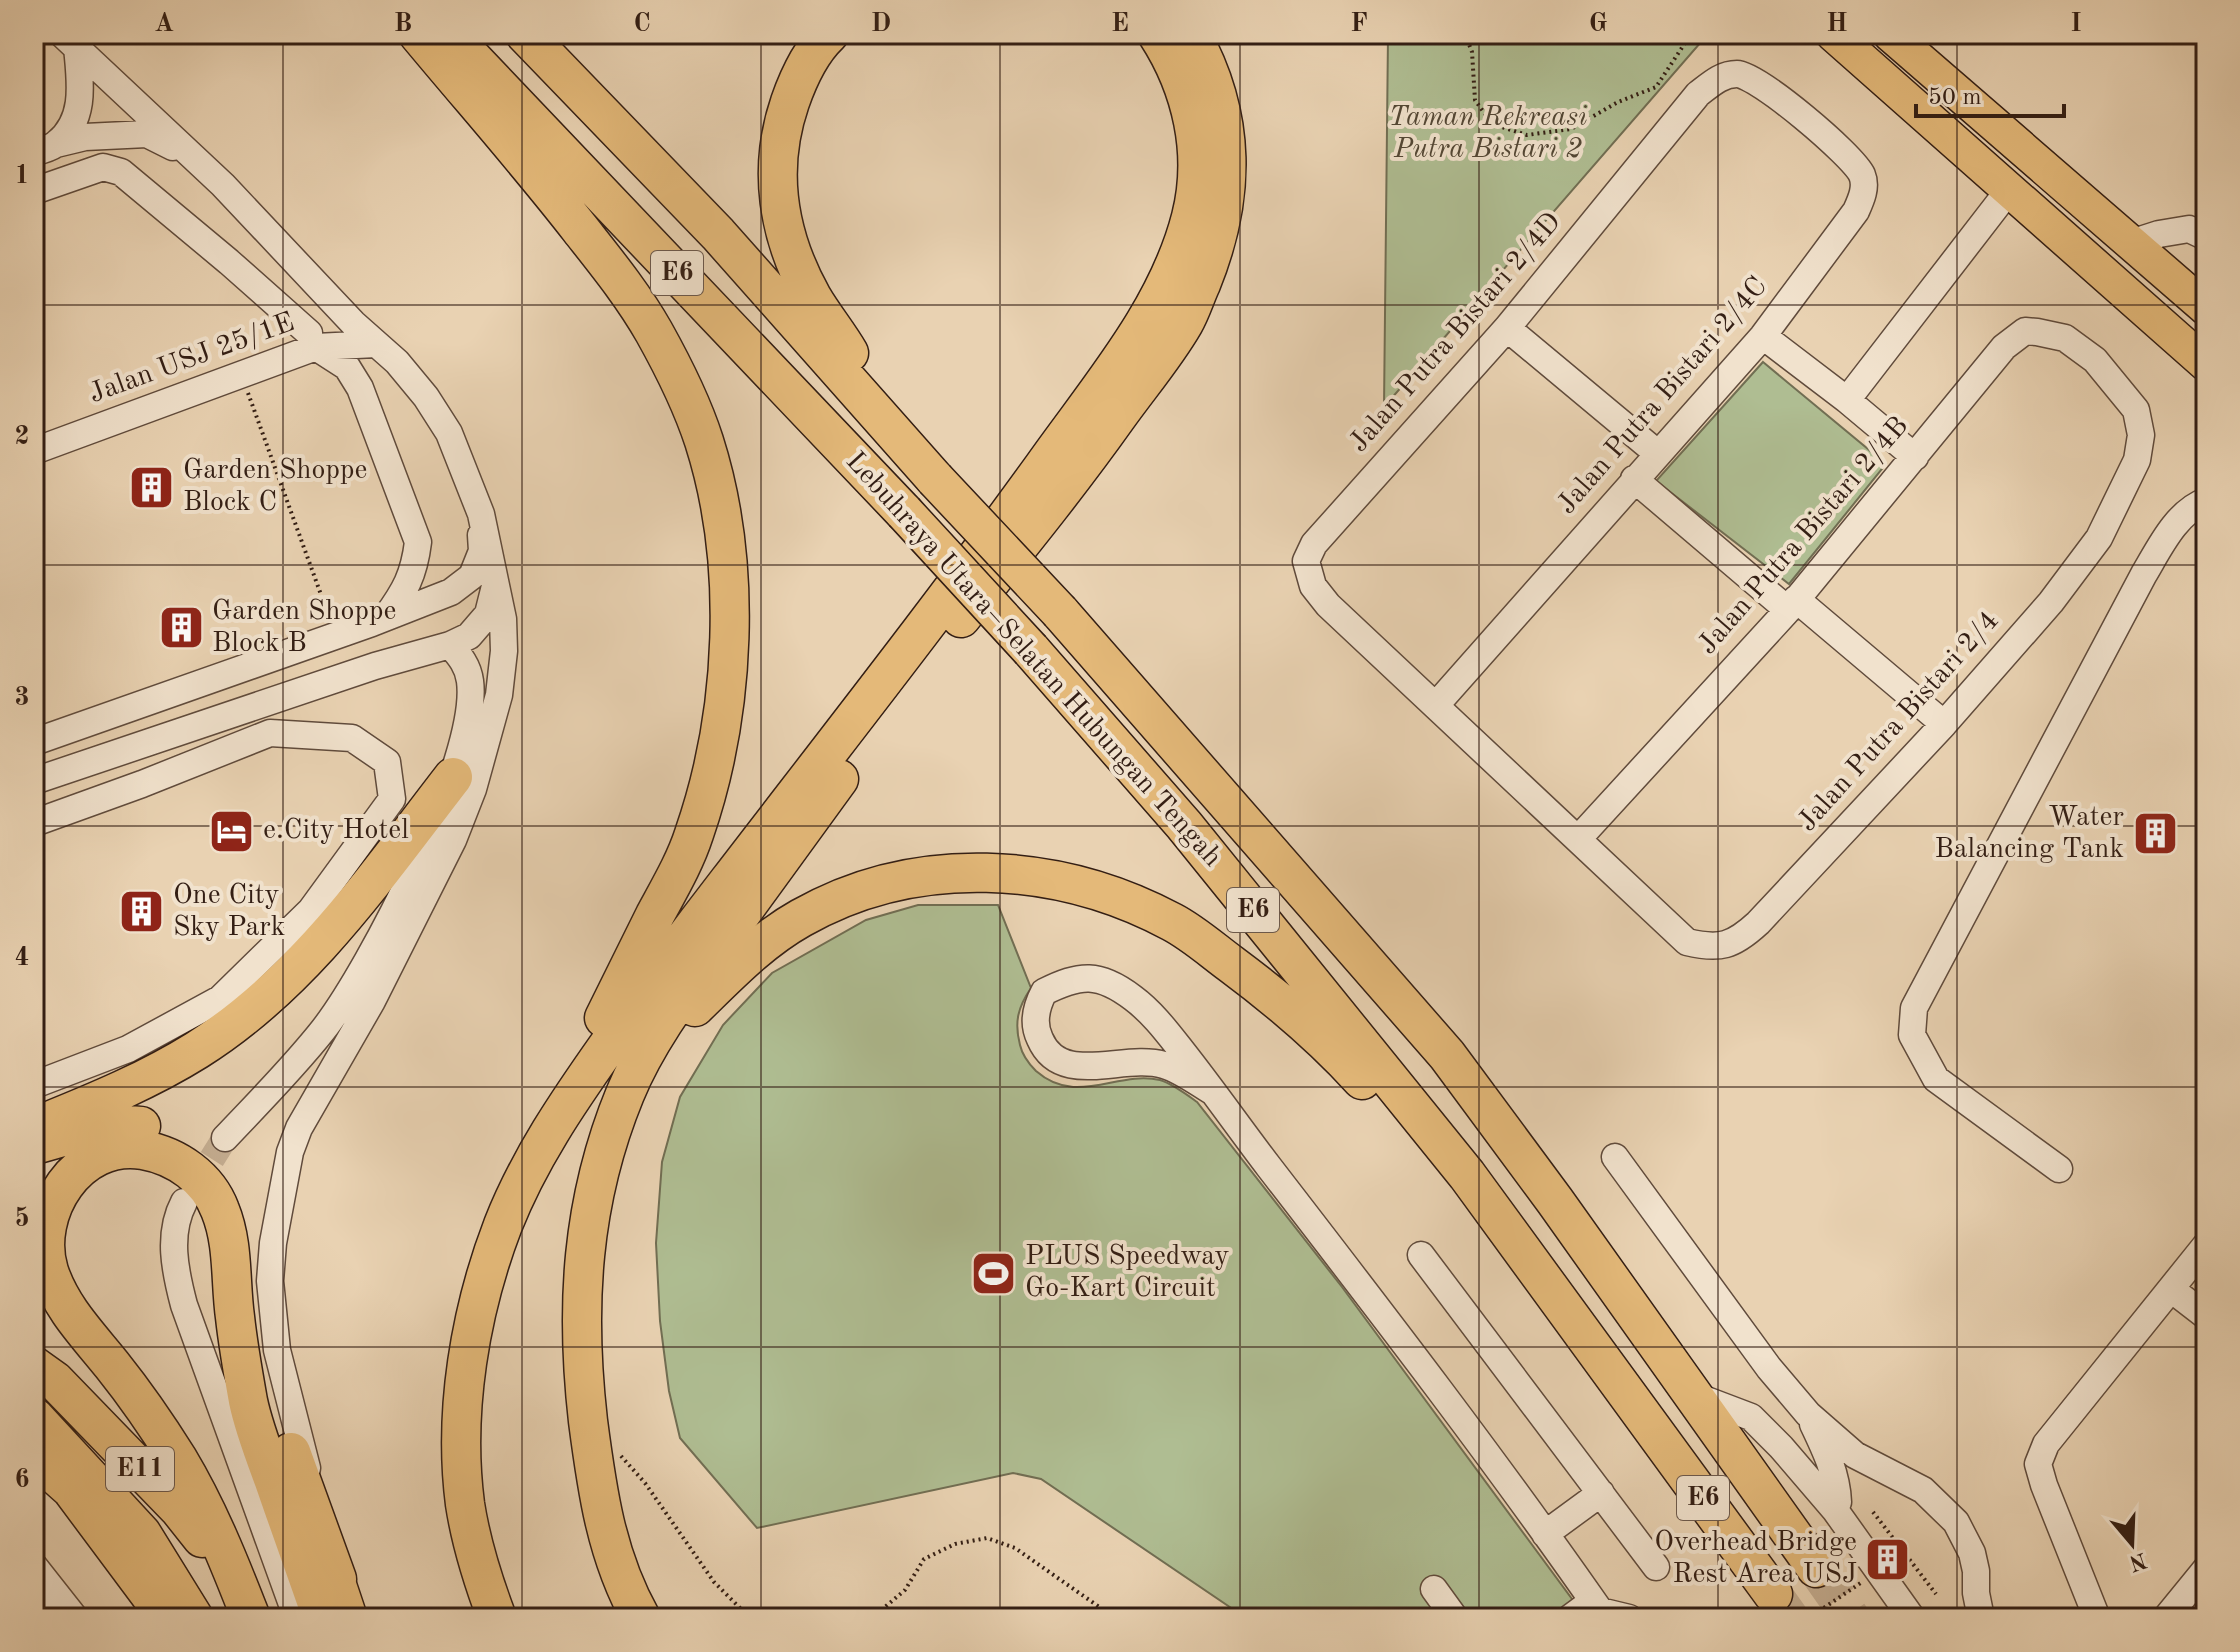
<svg xmlns="http://www.w3.org/2000/svg" width="2240" height="1652" font-family="'Old Standard TT',serif">
  <style>
    .green { fill: #afbd92; stroke: #716e53; stroke-width: 2 }
    .lines { fill: none; stroke-linecap: round; stroke-linejoin: round }
    .minor-tunnel { stroke: #c5ae92; stroke-width: 26; stroke-dasharray: 26 13; stroke-linecap: butt }
    .highway-tunnel { stroke: #c5ae92; stroke-width: 38; stroke-dasharray: 38 19; stroke-linecap: butt }
    .minor-casing { stroke: #604b3c; stroke-width: 29 }
    .major-casing { stroke: #331e14; stroke-width: 37 }
    .highway-casing { stroke: #331e14; stroke-width: 41 }
    .path { stroke: #331e14; stroke-width: 4; stroke-dasharray: 2 4; stroke-linecap: butt }
    .minor { stroke: #f1e2cd; stroke-width: 26 }
    .major { stroke: #e4b979; stroke-width: 34 }
    .highway { stroke: #e4b979; stroke-width: 38 }
    .highway-bridge-casing { stroke: #331e14; stroke-width: 41; stroke-linecap: butt }
    .highway-bridge { stroke: #e4b979; stroke-width: 38 }
    .grid { fill: none; stroke: #331e14; stroke-width: 2; stroke-opacity: 0.55 }
    .labels { text-anchor: middle; dominant-baseline: central; stroke-width: 8; stroke-linejoin: round; paint-order: stroke }
    .shield { fill: #f1e2cd; stroke: #6c594c; stroke-width: 2 }
    .shield-label { font-size: 26px; font-weight: bold; fill: #331e14 }
    .park-label { font-size: 28px; font-style: italic; fill: #524634; stroke: #f1e2cd }
    .street-label { font-size: 28px; fill: #331e14; stroke: #f1e2cd }
    .poi-label { font-size: 28px; fill: #331e14; stroke: #f1e2cd; text-anchor: start }
    .neatline { fill: none; stroke: #331e14; stroke-width: 3 }
    .grid-label { font-size: 26px; text-anchor: middle; font-weight: bold; fill: #331e14 }
  </style>
  <rect width="100%" height="100%" fill="#e9d2b2"/>
  <filter id="stains"><feTurbulence type="fractalNoise" baseFrequency=".0025" numOctaves="4"/><feColorMatrix values="0 0 0 0 .2 0 0 0 0 .09 0 0 0 0 .02 0 0 0 .5 -.17"/></filter>
  <radialGradient id="worn" r=".72"><stop offset=".6" stop-color="#630" stop-opacity="0"/><stop offset="1" stop-color="#630" stop-opacity=".3"/></radialGradient>
  <path class="green" d="M1387,34H1708L1384,407L1388,36Z
    M1763,362L1886,464L1789,584L1656,481Z
    M918,905H998L1031,988C1018,1007 1014,1022 1020,1045C1022,1054 1029,1064 1036,1071C1077,1107 1117,1070 1160,1080C1173,1084 1186,1094 1197,1102L1342,1287L1586,1618H1246L1041,1479L1013,1473L757,1528L680,1438L669,1391L660,1321L656,1243L662,1162L680,1097L723,1025L772,973L866,920Z"/>
  <g class="lines">
    <path class="minor-tunnel" d="M191,1192L225,1138"/>
    <path class="highway-tunnel" d="M1816,1568L1851,1618
      M1773,1594L1790,1618"/>
    <defs>
      <path id="minor" d="M62,34L223,185L353,323L397,362L426,397L449,433L481,514L503,619L504,651L499,695L473,789L453,840L372,1001L299,1128L290,1152L273,1243L270,1281L277,1350L307,1468
        M56,144L85,137L147,134L173,147
        M34,153C41,150 52,148 57,143C87,119 80,80 77,47
        M34,191L103,167L121,172L229,262L309,333
        M2131,243L2159,234L2189,229L2206,237
        M1507,328L1657,453
        M1763,336L1847,400L1915,457
        M316,347L347,367L360,388L418,542C414,575 405,591 386,617
        M1847,400L2009,190
        M34,451L316,347L376,344
        M1634,479L1788,610
        M1796,599L1944,724
        M1436,705L1763,336L1856,211C1861,200 1867,187 1862,175C1853,155 1757,74 1737,74C1721,74 1710,85 1698,94L1507,328L1314,544L1306,561L1313,586L1328,605L1687,942C1720,950 1733,946 1758,923L1944,724L2051,602L2099,538L2137,460L2141,435L2136,410L2095,360L2065,338L2037,332L2025,331L2004,347L1788,610L1578,839
        M34,742L372,623L451,592L472,576L482,551L481,535
        M34,781L375,666L450,645L469,636L488,614L495,586
        M34,823L142,784L270,733L352,738L387,762L392,799L311,910L220,999L128,1049L34,1085
        M1213,1092C1198,1083 1181,1070 1164,1065C1123,1053 1061,1088 1040,1039C1032,1023 1036,1007 1044,992C1080,974 1099,972 1133,998C1152,1012 1167,1032 1182,1051C1212,1089 1240,1129 1269,1167C1384,1316 1498,1464 1605,1618
        M225,1138C258,1103 293,1068 323,1030C371,969 480,757 470,681C468,666 460,656 450,645
        M1615,1157L1769,1368L1808,1414L1855,1455L1923,1490L1956,1522L1972,1553L1976,1571V1593L1981,1618
        M2059,1169L1936,1079L1912,1035L1914,1008L2144,574C2159,549 2176,512 2206,501
        M184,1202C167,1234 175,1271 184,1305L297,1618
        M1421,1255L1656,1567
        M2171,1289L2206,1316
        M1693,1395L1751,1417L1781,1447L1835,1510L1912,1618
        M1813,1424C1825,1449 1837,1474 1838,1502
        M1545,1534L1601,1493
        M34,1566L75,1618
        M1434,1589L1455,1618
        M1600,1611L1629,1618
        M34,1618L66,1607
        M1570,1618L1593,1601
        M2097,1618L2044,1485L2038,1464L2046,1444L2206,1245
        M2166,1618L2206,1569"/>
      <path id="major" d="M1833,34L2206,364
        M1890,34L2206,308
        M337,1579L350,1618"/>
      <path id="highway" d="M418,34C472,99 528,162 580,229C606,262 633,295 654,332C673,366 692,404 704,441C743,563 736,713 694,834C685,862 669,889 655,915C638,949 621,984 604,1018
        M449,34L904,512
        M525,34L718,234L935,479
        M829,34C811,51 798,79 790,102C767,169 778,236 812,297C823,316 838,334 849,353
        M1060,612L1447,1055L1555,1201L1816,1568
        M961,618C1014,552 1068,486 1117,417C1139,386 1165,356 1184,323C1191,311 1195,297 1201,284C1236,198 1237,116 1191,34
        M1031,650L1184,825L1467,1175L1773,1594
        M695,1007C728,975 760,941 801,918C915,853 1058,861 1172,922C1193,933 1212,950 1231,964C1278,999 1322,1036 1362,1080
        M44,1123C96,1102 149,1080 197,1050C304,983 377,875 453,777
        M34,1145C68,1136 106,1122 141,1126
        M34,1366L55,1381L179,1509L202,1538
        M34,1417L142,1534L194,1618
        M291,1452L337,1579
        M34,1456L71,1489L153,1599L163,1618
        M251,1618C230,1564 208,1509 178,1459C158,1427 136,1395 112,1365C88,1335 61,1308 49,1271C31,1213 78,1139 143,1150C177,1156 208,1178 220,1210C234,1244 230,1282 235,1317C238,1345 243,1373 248,1401C254,1430 266,1459 276,1487C291,1531 307,1574 322,1618
        M497,1618C483,1581 471,1543 465,1504C453,1412 470,1311 503,1225C529,1159 568,1102 609,1044C647,989 687,935 728,882C834,744 941,608 1043,467C1098,389 1167,311 1191,217C1207,154 1192,88 1157,34
        M641,1618C606,1556 597,1490 588,1421C575,1307 581,1201 625,1094C648,1038 687,988 722,940C761,886 800,833 839,779"/>
    </defs>
    <use href="#minor" class="minor-casing"/>
    <use href="#major" class="major-casing"/>
    <use href="#highway" class="highway-casing"/>
    <path class="path" d="M1465,34L1472,52L1475,100L1492,124L1527,135L1571,129L1618,102L1656,87L1691,34
      M248,393L328,614
      M34,701L39,716
      M621,1456L645,1483L714,1582L750,1618
      M1873,1512L1936,1594
      M872,1618L905,1590L924,1559L955,1544L987,1538L1015,1548L1115,1618
      M1809,1618L1862,1582"/>
    <use href="#minor" class="minor"/>
    <use href="#major" class="major"/>
    <use href="#highway" class="highway"/>
    <defs>
      <path id="highway-bridge" d="M935,479L1060,612
        M904,512L1031,650"/>
    </defs>
    <use href="#highway-bridge" class="highway-bridge-casing"/>
    <use href="#highway-bridge" class="highway-bridge"/>
  </g>
  <path class="grid" d="M283,34V1618M522,34V1618M761,34V1618M1000,34V1618M1240,34V1618M1479,34V1618M1718,34V1618M1957,34V1618M34,305H2206M34,565H2206M34,826H2206M34,1087H2206M34,1347H2206"/>
  <defs>
    <symbol id="building-square" viewBox="-11 -11 22 22"><rect x="-9" y="-9" width="18" height="18" rx="4" fill="#8f2418" stroke="#f1e2cd"/><path d="M-4-6H4V6H1V3H-1V6H-4ZM-2.5-4.3h1.7v1.8h-1.7ZM.8-4.3h1.7v1.8H.8ZM-2.5-1h1.7V.8h-1.7ZM.8-1h1.7V.8H.8Z" fill="#fff"/></symbol>
    <symbol id="hotel-square" viewBox="-11 -11 22 22"><rect x="-9" y="-9" width="18" height="18" rx="4" fill="#8f2418" stroke="#f1e2cd"/><path d="M-6-4.5h1.5V1H6V5H4.5V3h-9V5H-6ZM-4 0a1.8 1.8 0 1 1 3.6 0ZM.5 0V-2.5h3Q6-2.5 6 0Z" fill="#fff"/></symbol>
    <symbol id="stadium-square" viewBox="-11 -11 22 22"><rect x="-9" y="-9" width="18" height="18" rx="4" fill="#8f2418" stroke="#f1e2cd"/><path d="M0-5a6.5 5 0 1 0 0 10a6.5 5 0 1 0 0-10ZM-3.5-1.8h7v3.6h-7Z" fill="#fff"/></symbol>
  </defs>
  <g fill-rule="evenodd">
    <use href="#building-square" x="126" y="462" width="51" height="51"/>
    <use href="#building-square" x="156" y="602" width="51" height="51"/>
    <use href="#hotel-square" x="206" y="806" width="51" height="51"/>
    <use href="#building-square" x="2130" y="808" width="51" height="51"/>
    <use href="#building-square" x="116" y="886" width="51" height="51"/>
    <use href="#stadium-square" x="968" y="1248" width="51" height="51"/>
    <use href="#building-square" x="1862" y="1534" width="51" height="51"/>
  </g>
  <g class="labels">
    <g class="shield">
      <rect x="651" y="251" width="52" height="44" rx="6"/>
      <rect x="1227" y="888" width="52" height="44" rx="6"/>
      <rect x="106" y="1447" width="68" height="44" rx="6"/>
      <rect x="1677" y="1476" width="52" height="44" rx="6"/>
    </g>
    <g class="shield-label">
      <text x="677" y="273">E6</text>
      <text x="1253" y="910">E6</text>
      <text x="140" y="1469">E11</text>
      <text x="1703" y="1498">E6</text>
    </g>
    <g class="park-label">
      <text x="1488" y="118">Taman Rekreasi<tspan x="1488" dy="32">Putra Bistari 2</tspan></text>
    </g>
    <g class="street-label">
      <text transform="translate(1456 333) rotate(-49)">Jalan Putra Bistari 2/4D</text>
      <text transform="translate(192 359) rotate(-20)">Jalan USJ 25/1E</text>
      <text transform="translate(1663 396) rotate(-49)">Jalan Putra Bistari 2/4C</text>
      <text transform="translate(1804 536) rotate(-49)">Jalan Putra Bistari 2/4B</text>
      <text transform="translate(1033 660) rotate(48)">Lebuhraya Utara–Selatan Hubungan Tengah</text>
      <text transform="translate(1899 722) rotate(-48)">Jalan Putra Bistari 2/4</text>
    </g>
    <g class="poi-label">
      <text x="183" y="471">Garden Shoppe<tspan x="183" dy="32">Block C</tspan></text>
      <text x="212" y="612">Garden Shoppe<tspan x="212" dy="32">Block B</tspan></text>
      <text x="2124" y="818" text-anchor="end">Water<tspan x="2124" dy="32">Balancing Tank</tspan></text>
      <text x="263" y="831">e.City Hotel</text>
      <text x="173" y="896">One City<tspan x="173" dy="32">Sky Park</tspan></text>
      <text x="1025" y="1257">PLUS Speedway<tspan x="1025" dy="32">Go-Kart Circuit</tspan></text>
      <text x="1857" y="1543" text-anchor="end">Overhead Bridge<tspan x="1857" dy="32">Rest Area USJ</tspan></text>
    </g>
  </g>
  <rect width="2240" height="1652" fill="none" stroke="#e9d2b2" stroke-width="88"/>
  <g transform="translate(2132 1544) rotate(161)" stroke="#f1e2cd" stroke-width="6" paint-order="stroke">
  <path d="M0-6L14 30L0 20L-14 30Z" fill="#331e14"/>
  <text y="-12" font-size="22" font-weight="bold" text-anchor="middle" fill="#331e14">N</text>
  </g>
  <path d="M1916 104v12h148v-12" fill="none" stroke="#331e14" stroke-width="4"/>
  <text x="1928" y="104" font-size="24" fill="#331e14" stroke="#f1e2cd" stroke-width="6" paint-order="stroke">50 m</text>
  <rect x="44" y="44" width="2152" height="1564" class="neatline"/>
  <g class="grid-label">
    <text x="164" y="31">A</text>
    <text x="403" y="31">B</text>
    <text x="642" y="31">C</text>
    <text x="881" y="31">D</text>
    <text x="1120" y="31">E</text>
    <text x="1359" y="31">F</text>
    <text x="1598" y="31">G</text>
    <text x="1837" y="31">H</text>
    <text x="2076" y="31">I</text>
    <text x="22" y="183">1</text>
    <text x="22" y="444">2</text>
    <text x="22" y="705">3</text>
    <text x="22" y="965">4</text>
    <text x="22" y="1226">5</text>
    <text x="22" y="1487">6</text>
  </g>
  <rect width="100%" height="100%" filter="url(#stains)"/>
  <rect width="100%" height="100%" fill="url(#worn)"/>
</svg>
